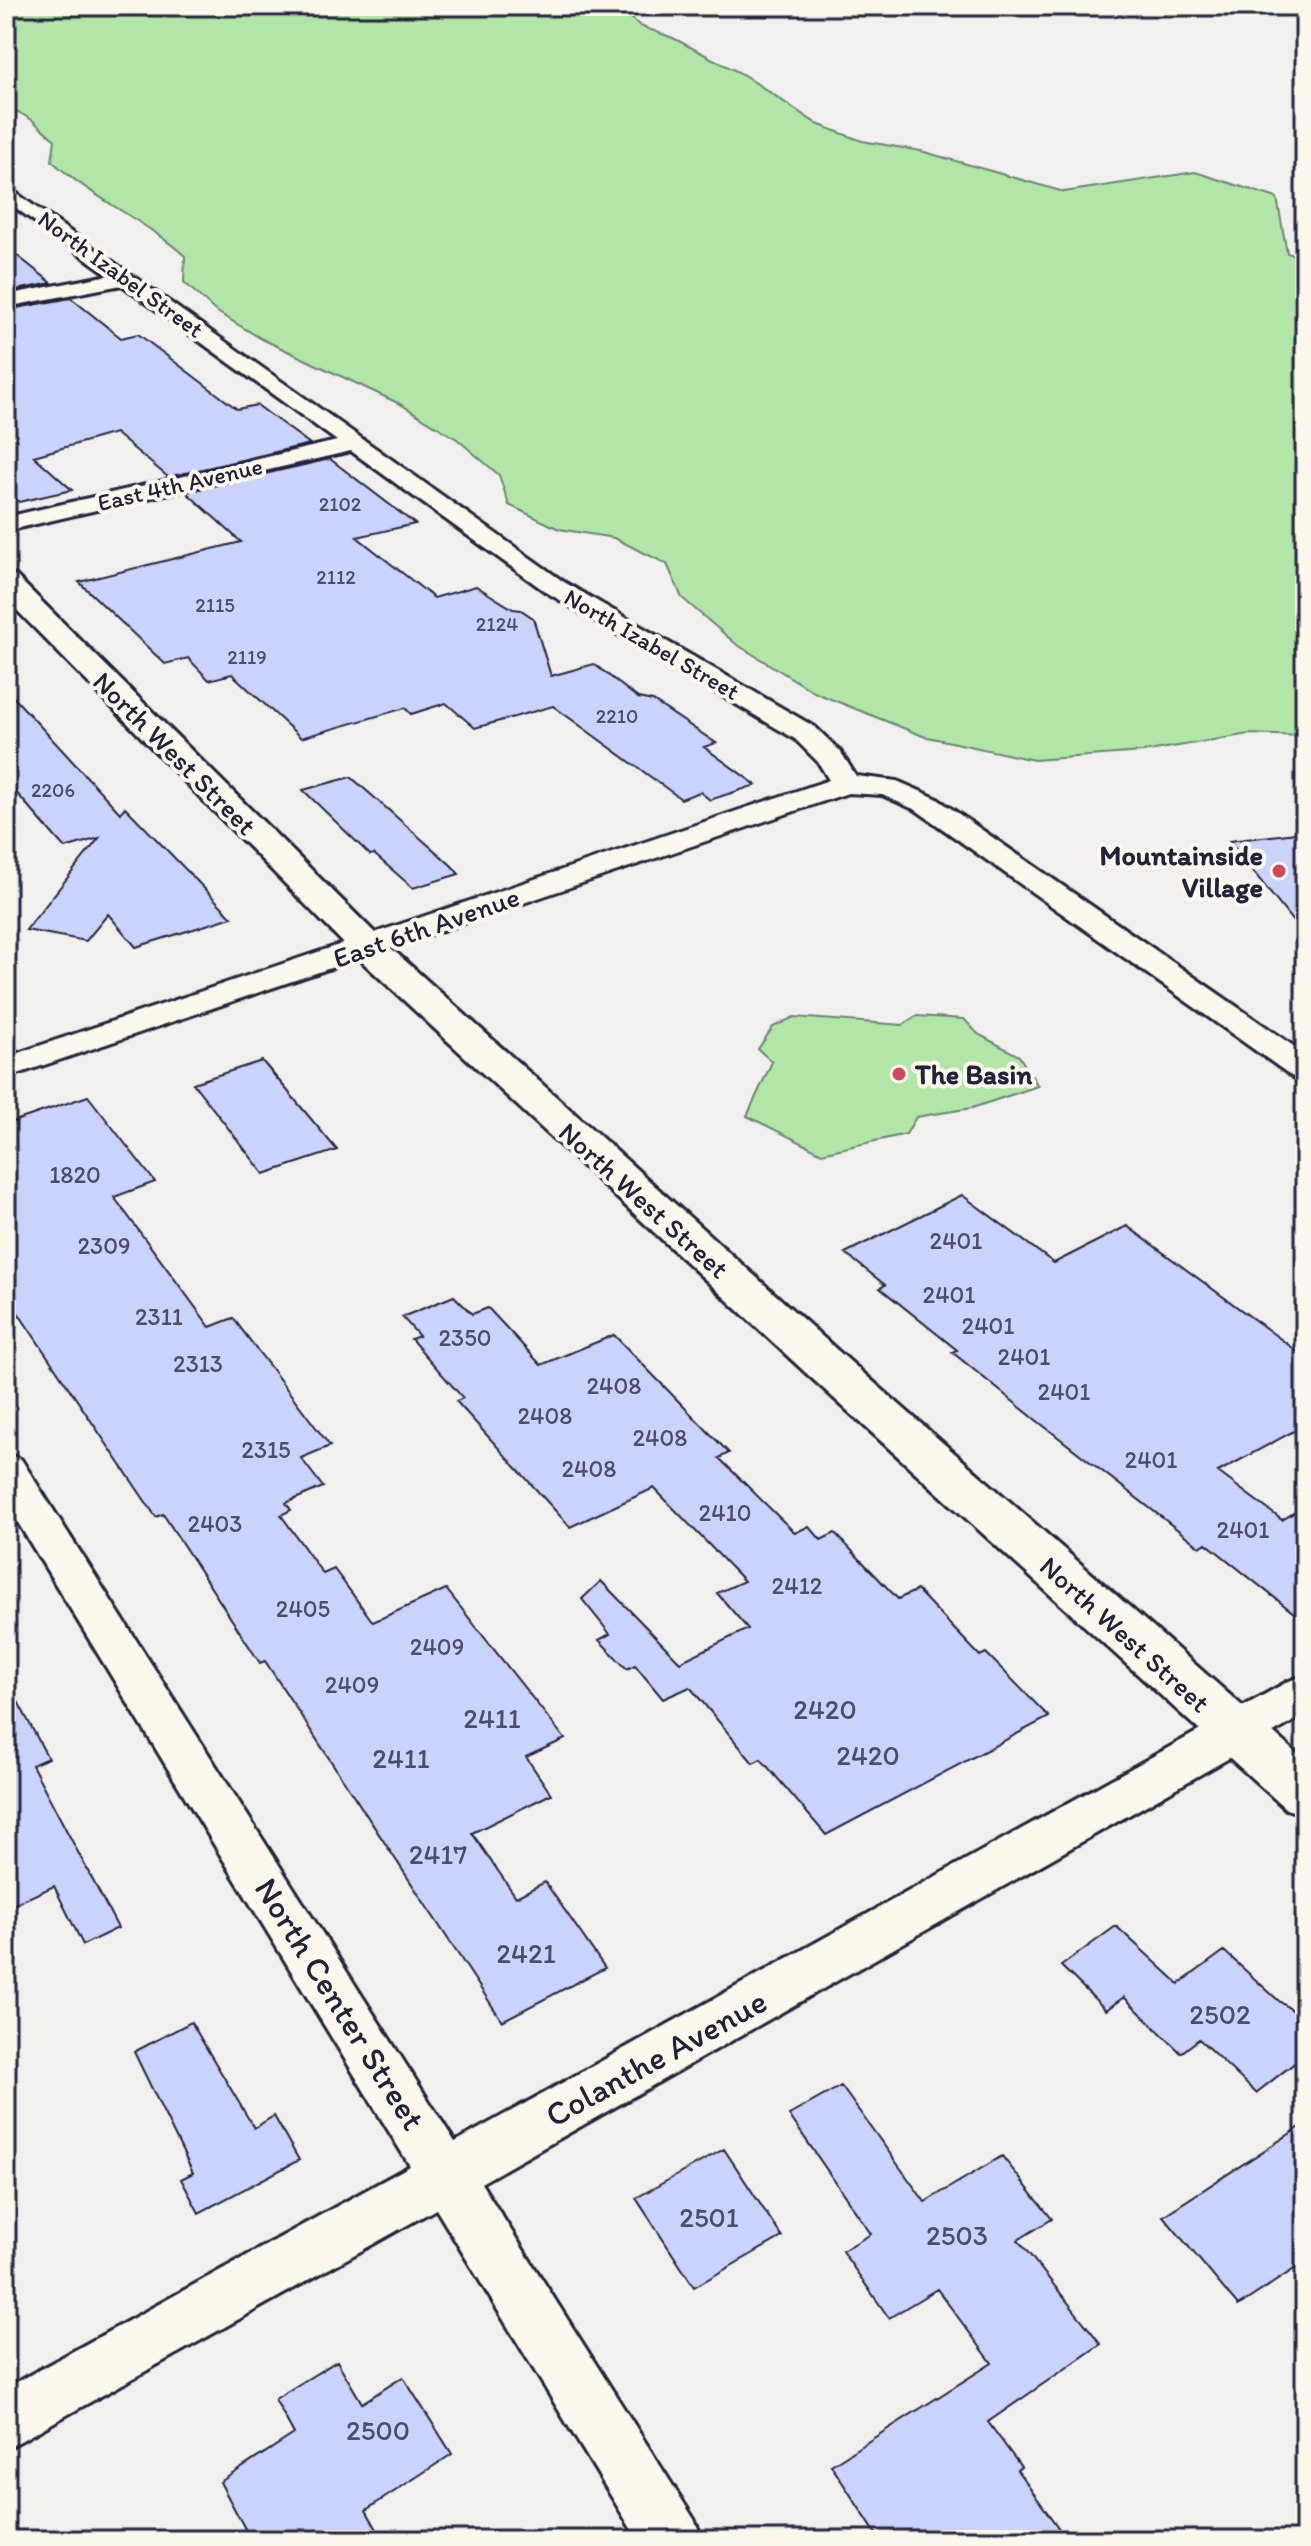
<svg xmlns="http://www.w3.org/2000/svg" width="1311" height="2546" font-family="Itim,sans-serif">
  <style>
    .green { fill: #b2e6a8; stroke: #6a8472; stroke-width: 2 }
    .building { fill: #cad3fb; stroke: #22223b; stroke-width: 2 }
    .lines { fill: none; stroke-linecap: round; stroke-linejoin: round }
    .minor-casing { stroke: #22223b; stroke-width: 6 }
    .tertiary-casing { stroke: #22223b; stroke-width: 6 }
    .minor { fill: #fbf7ec; fill-rule: evenodd }
    .tertiary { fill: #fbf7ec; fill-rule: evenodd }
    .poi-dot { fill: #d1495b; stroke: #fbf7ec; stroke-width: 3 }
    .labels { text-anchor: middle; dominant-baseline: central; stroke-width: 8; stroke-linejoin: round; paint-order: stroke }
    .far-number-label { font-size: 20px; fill: #4c4e6b }
    .far-street-label { font-size: 24px; fill: #22223b; stroke: #fbf7ec }
    .number-label { font-size: 24px; fill: #4c4e6b }
    .street-label { font-size: 28px; fill: #22223b; stroke: #fbf7ec }
    .poi-label { font-size: 28px; font-weight: bold; fill: #22223b; stroke: #fbf7ec; text-anchor: end }
    .near-number-label { font-size: 28px; fill: #4c4e6b }
    .near-street-label { font-size: 34px; fill: #22223b; stroke: #fbf7ec }
  </style>
  <rect width="100%" height="100%" fill="#f1f0ef"/>
  <filter id="ink" filterUnits="userSpaceOnUse"><feTurbulence type="fractalNoise" baseFrequency=".0125" numOctaves="2"/><feDisplacementMap in="SourceGraphic" scale="16" xChannelSelector="R" yChannelSelector="G"/><feConvolveMatrix kernelMatrix="1 2 1 2 8 2 1 2 1" color-interpolation-filters="sRGB"/></filter>
  <g filter="url(#ink)">
    <path class="green" d="M6,6H618L640,26L673,38L744,75L817,124L862,141L921,151L1064,192L1195,172L1277,198L1287,253L1305,258V736L1249,734L1143,752L1034,760L923,736L816,693L736,644L682,598L667,564L614,538L559,529L509,505L499,475L457,439L400,404L262,339L214,310L184,282L185,256C143,219 92,198 52,161L55,140L32,120L6,105Z
      M917,1016L964,1019L978,1034L1019,1056L1038,1086L972,1108L916,1117L906,1134L822,1153L747,1116L772,1062L758,1049L773,1027L794,1017L903,1025Z"/>
    <path class="building" d="M6,247L52,283L6,292Z
      M71,298L121,338L138,334L237,409L257,405L310,444L168,477L115,433L34,456L72,490L19,502L6,491V310Z
      M330,459L415,524L357,537L434,598L476,586L513,609L521,610L533,618L551,676L594,664L638,698L653,701L716,743L704,747L756,785L710,800L700,792L681,799L553,706L475,728L446,703L411,714L405,708L301,738L232,674L209,680L188,658L165,664L79,582L241,542L186,492Z
      M6,689L120,813L125,807L232,917L136,947L108,914L86,941L26,930L99,838L65,848L6,781Z
      M351,777L451,865L459,874L413,888L374,854L370,855L303,790Z
      M1305,832V937L1229,841Z
      M262,1061L286,1089L337,1150L264,1174L193,1083Z
      M88,1096L155,1182L114,1197L210,1327L233,1318L330,1446L301,1458L323,1487L286,1503L291,1510L281,1515L323,1574L334,1569L373,1622L446,1589L565,1739L526,1757L551,1794L472,1833L516,1897L545,1882L605,1968L502,2021L265,1661L260,1663L163,1514L156,1517L6,1295V1124Z
      M962,1195L1054,1263L1127,1226L1305,1357V1425L1218,1472L1282,1520L1305,1506V1622L1206,1543L1200,1547L1036,1420L952,1352L957,1350L880,1288L885,1285L845,1253Z
      M454,1296L472,1314L488,1308L541,1365L614,1335L729,1453L719,1458L795,1533L809,1526L821,1540L835,1533L898,1599L917,1590L980,1656L986,1653L1049,1717L826,1835L761,1759L753,1763L690,1687L663,1699L635,1665L627,1669L599,1640L610,1634L582,1599L601,1581L680,1662L748,1629L717,1593L744,1581L654,1488L570,1527L456,1401L463,1398L411,1339L419,1336L402,1317Z
      M6,1679L48,1758L32,1765L118,1928L83,1945L54,1886L6,1908Z
      M1116,1926L1179,1984L1224,1951L1279,2001L1305,2019V2055L1256,2093L1199,2039L1181,2053L1124,1997L1106,2010L1061,1966Z
      M191,2022L254,2128L274,2116L299,2160L199,2213L181,2179L193,2173L134,2052Z
      M841,2086L925,2202L1002,2156L1052,2219L1018,2240L1101,2344L988,2422L1021,2467L1017,2470L1067,2540H880L831,2465L992,2363L937,2289L889,2318L842,2251L871,2234L789,2115Z
      M1305,2124V2262L1238,2306L1163,2216Z
      M724,2149L782,2237L694,2287L636,2198Z
      M337,2361L362,2403L403,2377L452,2454L366,2510L383,2540H251L220,2482L294,2434L275,2399Z"/>
    <g class="lines">
      <defs>
        <path id="minor" d="M6,186L564,582L815,727L840,751L856,776L897,781L936,798L1305,1054V1080L1293,1077L916,810L882,795L848,793L6,1078V1057L829,780L818,762L795,739L546,592L351,451L6,531V517L337,441L122,285L6,307V295L109,275L6,201Z
          M6,1454L21,1459L455,2142L1289,1681L1305,1675V1715L481,2183L694,2519L703,2540H638L436,2209L6,2449V2388L410,2166L6,1503Z"/>
        <path id="tertiary" d="M6,573L16,576L381,939L837,1350L1305,1761V1815L1286,1809L805,1372L355,955L6,599Z"/>
      </defs>
      <use href="#minor" class="minor-casing"/>
      <use href="#tertiary" class="tertiary-casing"/>
      <use href="#minor" class="minor"/>
      <use href="#tertiary" class="tertiary"/>
    </g>
  </g>
  <g class="poi-dot">
    <circle cx="1279" cy="871" r="8"/>
    <circle cx="899" cy="1074" r="8"/>
  </g>
  <g class="labels">
    <g class="far-number-label">
      <text x="340" y="504">2102</text>
      <text x="336" y="577">2112</text>
      <text x="215" y="605">2115</text>
      <text x="497" y="624">2124</text>
      <text x="247" y="657">2119</text>
      <text x="617" y="716">2210</text>
      <text x="53" y="790">2206</text>
    </g>
    <g class="far-street-label">
      <text transform="translate(121 274) rotate(36)">North Izabel Street</text>
      <text transform="translate(180 484) rotate(-13)">East 4th Avenue</text>
      <text transform="translate(652 644) rotate(30)">North Izabel Street</text>
    </g>
    <g class="number-label">
      <text x="75" y="1174">1820</text>
      <text x="956" y="1240">2401</text>
      <text x="104" y="1245">2309</text>
      <text x="949" y="1294">2401</text>
      <text x="159" y="1316">2311</text>
      <text x="988" y="1325">2401</text>
      <text x="465" y="1337">2350</text>
      <text x="1024" y="1356">2401</text>
      <text x="198" y="1363">2313</text>
      <text x="614" y="1385">2408</text>
      <text x="1064" y="1391">2401</text>
      <text x="545" y="1415">2408</text>
      <text x="660" y="1437">2408</text>
      <text x="266" y="1449">2315</text>
      <text x="1151" y="1459">2401</text>
      <text x="589" y="1468">2408</text>
      <text x="725" y="1512">2410</text>
      <text x="215" y="1523">2403</text>
      <text x="1243" y="1529">2401</text>
      <text x="797" y="1585">2412</text>
      <text x="303" y="1608">2405</text>
      <text x="437" y="1646">2409</text>
      <text x="352" y="1684">2409</text>
    </g>
    <g class="street-label">
      <text transform="translate(175 753) rotate(45)">North West Street</text>
      <text transform="translate(426 927) rotate(-19)">East 6th Avenue</text>
      <text transform="translate(644 1200) rotate(42)">North West Street</text>
      <text transform="translate(1125 1634) rotate(42)">North West Street</text>
    </g>
    <g class="poi-label">
      <text x="1263" y="855">Mountainside<tspan x="1263" dy="32">Village</tspan></text>
      <text x="915" y="1074" text-anchor="start">The Basin</text>
    </g>
    <g class="near-number-label">
      <text x="825" y="1709">2420</text>
      <text x="492" y="1718">2411</text>
      <text x="868" y="1755">2420</text>
      <text x="401" y="1758">2411</text>
      <text x="438" y="1854">2417</text>
      <text x="526" y="1953">2421</text>
      <text x="1220" y="2014">2502</text>
      <text x="709" y="2217">2501</text>
      <text x="957" y="2235">2503</text>
      <text x="378" y="2430">2500</text>
    </g>
    <g class="near-street-label">
      <text transform="translate(340 2004) rotate(58)">North Center Street</text>
      <text transform="translate(656 2058) rotate(-29)">Colanthe Avenue</text>
    </g>
  </g>
  <rect width="1311" height="2546" fill="none" stroke="#fbf7ec" stroke-width="32"/>
  <rect x="16" y="16" width="1279" height="2514" fill="none" stroke="#22223b" stroke-width="3" filter="url(#ink)"/>
</svg>
